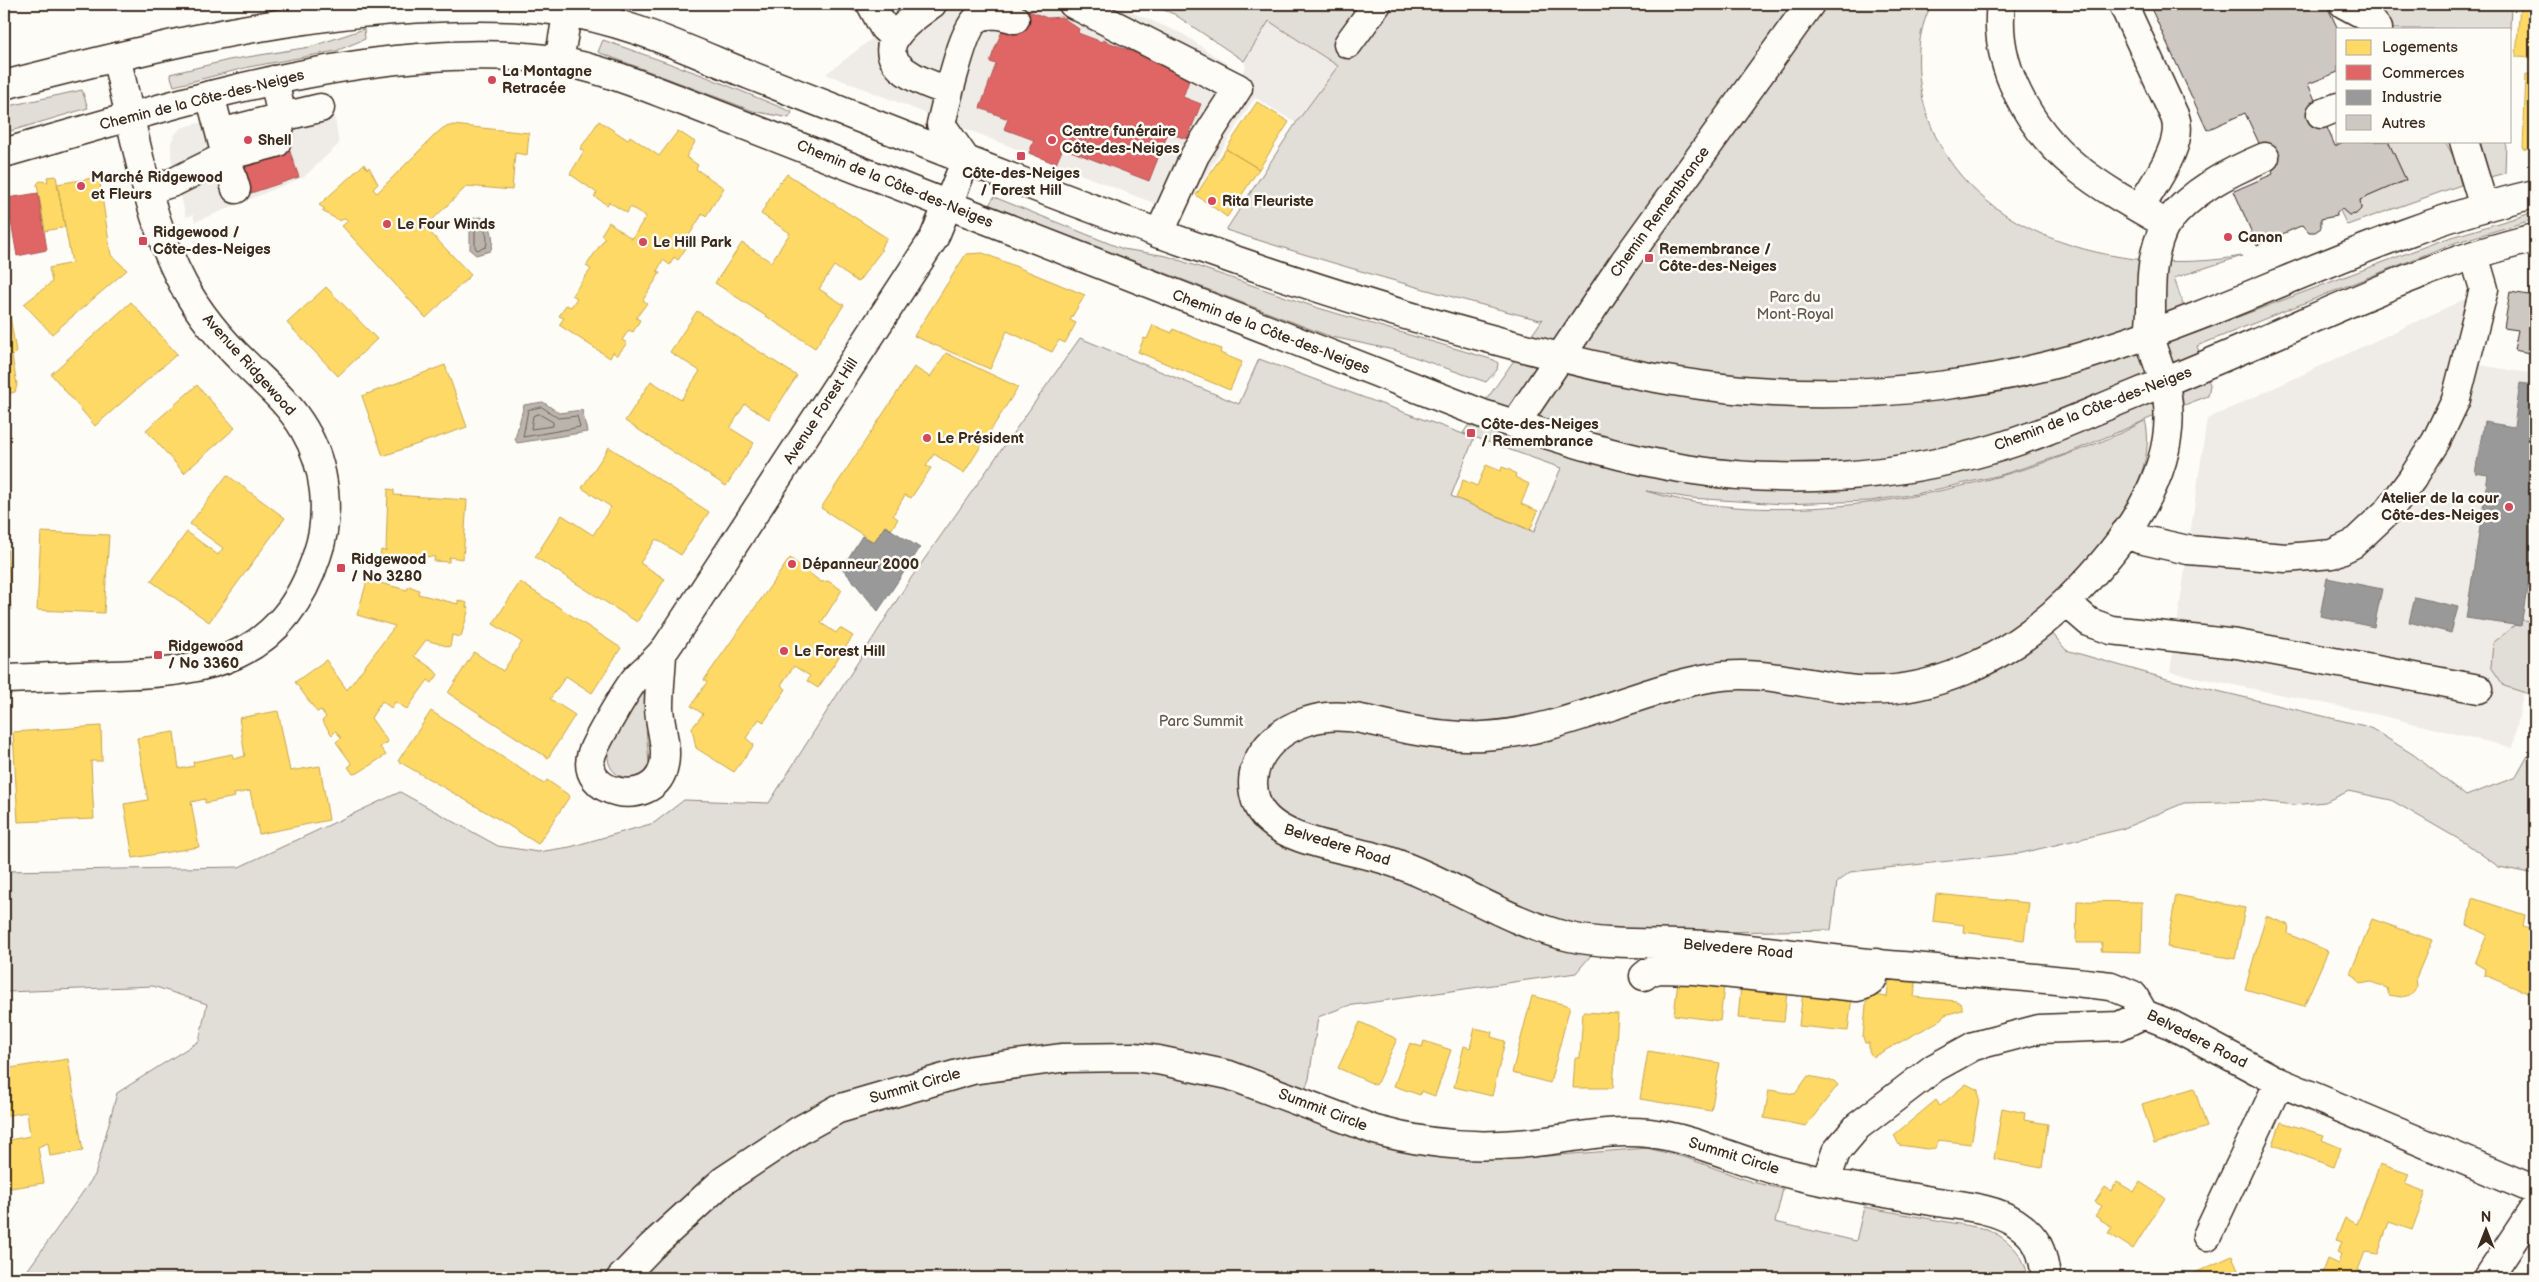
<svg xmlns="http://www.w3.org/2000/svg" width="2539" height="1282" font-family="'Balsamiq Sans',sans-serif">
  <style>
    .built { fill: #efece7 }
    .green { fill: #e1ded7; stroke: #8e847a; fill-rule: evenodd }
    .water { fill: #bbb4ad; stroke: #887d74 }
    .homes { fill: #ffd966; stroke: #c4a450 }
    .shops { fill: #e06666; stroke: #ae5450 }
    .industry { fill: #999; stroke: #7d7874 }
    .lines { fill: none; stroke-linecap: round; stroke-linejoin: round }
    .shore { stroke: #6e6157; stroke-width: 1 }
    .building { fill: #cdc8c2; stroke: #3b2a1e }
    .minor-casing { stroke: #3b2a1e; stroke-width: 31 }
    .major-casing { stroke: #3b2a1e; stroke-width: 31 }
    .minor { stroke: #fdfcf7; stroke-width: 28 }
    .major { stroke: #fdfcf7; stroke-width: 28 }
    .poi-dot { fill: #d1495b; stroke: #fdfcf7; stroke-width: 2 }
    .labels { text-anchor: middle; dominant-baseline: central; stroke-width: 5; stroke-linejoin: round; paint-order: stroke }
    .poi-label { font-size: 15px; font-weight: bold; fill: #3b2a1e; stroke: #fdfcf7; text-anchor: start }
    .street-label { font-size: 15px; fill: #3b2a1e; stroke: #fdfcf7 }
    .park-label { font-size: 15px; fill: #64574c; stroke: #fdfcf7 }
  </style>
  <rect width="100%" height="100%" fill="#fdfcf7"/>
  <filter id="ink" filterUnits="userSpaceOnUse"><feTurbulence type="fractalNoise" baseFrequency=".02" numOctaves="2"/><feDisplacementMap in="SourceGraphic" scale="10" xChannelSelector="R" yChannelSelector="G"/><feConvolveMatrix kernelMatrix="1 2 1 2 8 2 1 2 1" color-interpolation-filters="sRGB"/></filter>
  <g filter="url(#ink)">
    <path class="built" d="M917,4H1112L1183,34L1241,74L1246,67L1244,61L1269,21L1338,66L1296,123L1256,98L1253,100L1197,189L1194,187L1181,214L826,74Z
      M331,94L339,144L304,177L195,222L193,215L186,217L171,157V142L176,133L181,128L232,114Z
      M2493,286L2479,365L2535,374V629L2513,748L2367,712L2170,672L2207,419Z"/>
    <path class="green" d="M830,4H878L858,12Z
      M1148,4H1932C1916,32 1916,69 1923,100C1955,236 2121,278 2242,256L2174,278L2193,334L2442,240L2535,212V219L2454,243L2197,346L2210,385L2208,396L2145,420C2163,486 2079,570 2035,612L2066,650L2167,679L2369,727L2414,755L2466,796L2516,777L2535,743V874L2499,867L2467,844L2391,800L2349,791L2325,802L2294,805L2260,801L2184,803L2122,829L2022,853L1850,872L1837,882L1831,930L1609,934L1576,973L1347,1006L1318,1017L1309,1079L1296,1113L1476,1158H1523L1647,1148L1687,1158L1752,1182L1783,1189L1775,1222L1856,1241L1864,1207L1987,1229C2008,1239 2025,1254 2028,1278H22L95,1175L117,1093L199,1041L207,1004L153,986L7,992L4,987V871L239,867L400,792L498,846L538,852L570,847L654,823L684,800L769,803L909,581L1080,338L1239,404L1259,359L1474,438L1451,496L1534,532L1561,468L1463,433L1543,319L1540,320C1434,293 1330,263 1226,230L1296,123L1338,66L1269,21L1244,61L1174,14ZM2144,421C2118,436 2088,447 2060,457C1940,500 1771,529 1646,491L1690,498L1783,504L1870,501L1916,494L2001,475L2066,454Z
      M2370,4H2511L2510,29H2386Z
      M364,29L365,39L336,51L249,67L174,86L170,74L229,60L310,47Z
      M603,40L702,75L792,112L789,118L753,111L598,52Z
      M82,90L88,108L4,133V107Z
      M2388,141H2445L2454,158L2461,185L2347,225L2340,211L2342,209L2349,215L2356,214L2361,209L2360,200L2406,180Z
      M2480,141H2506L2505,173L2490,177Z
      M994,197L1123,249L1167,256L1315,307L1494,360L1498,363L1497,370L1486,382L1394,350L1332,337L1313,330L989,205Z
      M2521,620L2535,621V696L2504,686L2491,667L2493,643Z
      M643,685L650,687L645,715L649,764C644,775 636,778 625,778C613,774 607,766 608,753Z"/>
    <path class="water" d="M481,217C491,222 496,241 490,251L476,255L470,250V224L474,218Z
      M543,402L559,413L582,410L587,432L517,443L515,439L524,405Z"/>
    <path class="homes" d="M2520,4H2535V58L2516,57Z
      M2526,74L2535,75V155H2532L2533,150L2523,149Z
      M1257,102L1289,122L1259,169L1226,149Z
      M599,121L628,140L630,136L659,156L678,131L695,142L686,157L698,165L696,169L724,188L706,216L703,213L683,245L686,248L678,260L674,257L670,265L663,260L657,271L660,273L643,300L647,303L636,318L640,320L633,332L629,330L622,340L627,343L617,356L613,352L610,358L559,325L564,318L559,316L566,305L571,307L577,298L572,295L591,269L586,266L605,238L601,235L609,222L632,239L646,216L630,207L627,213L609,202L607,205L594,196L597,193L570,174L584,151L580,149Z
      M453,125L529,133L527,155L515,153L512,190L467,186L425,227L471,275L426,318L342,226L348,221L345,218L340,221L322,211L325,209L319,205L364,164L367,169L369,167L378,184L373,189L377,193L436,134L443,128Z
      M1226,149L1259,169L1227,217L1196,195Z
      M787,174L887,238L880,249L882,250L858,282L834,266L819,289L844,305L815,348L715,283L742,243L771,262L790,233L761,214L780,181L781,182Z
      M56,176L65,227L45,231L37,184L40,181L48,182L47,177Z
      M99,177L111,255L127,270L52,334L24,304L52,282L49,268L72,263L57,184Z
      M983,253L1085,295L1070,320L1076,323L1065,343L1059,340L1052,352L1007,331L990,369L914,336L966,254Z
      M326,287L377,339L338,376L287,323Z
      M131,302L177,354L95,426L51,374Z
      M697,311L797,376L769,419L745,404L730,428L754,443L726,486L625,421L651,381L681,400L700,371L670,352Z
      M4,313L10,316L16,352L12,356L17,385L15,392L4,395Z
      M1153,325L1172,333L1173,329L1221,349L1220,353L1242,362L1230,390L1138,352L1144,338L1147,339Z
      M946,353L1018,387L964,473L934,454L926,466L931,468L911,498L905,495L893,515L898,519L891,530L885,526L874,542L821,508L914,367L930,377Z
      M445,365L467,427L383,456L362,396Z
      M197,385L235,428L184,473L146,430Z
      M609,447L709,512L681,555L656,539L640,563L665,579L637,622L535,557L562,515L593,535L611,507L582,488Z
      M1486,465L1501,471L1502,467L1510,470L1516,474L1515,477L1529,484L1521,504L1538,511L1530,530L1456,498L1463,480L1477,486Z
      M227,475L285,518L209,622L151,581L187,532L218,555L223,548L190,524Z
      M388,489L394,490V495L467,500L463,559L449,557V562L434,561L435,557L396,555L395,559L380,558L381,550L386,551Z
      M4,528H6L11,610L4,611Z
      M41,532L109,535L104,613L37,610Z
      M790,558L821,582L828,581L842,590L821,623L836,633L840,628L853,636L818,688L807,681L810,676L794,666L781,685L786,689L764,722L759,719L746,738L754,745L734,772L696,748L692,728L703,714L691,706L707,682L704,680Z
      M372,576L381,578L380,583L407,590L409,586L419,590L418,594L458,604V600L467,603L466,607L469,608L461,637L452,635L450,647L426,640L414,656L434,670L438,675L432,683L428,680L407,709L395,702L391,708L382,701L371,718L388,742L380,747L386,755L358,773L353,774L348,767L352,764L336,742L341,738L336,731L332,735L322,721L326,717L321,710L317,712L295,682L326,660L347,690L395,626L357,615L368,578L372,579Z
      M520,582L621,648L592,693L566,676L550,699L575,715L548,758L448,693L474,652L503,671L522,642L493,624Z
      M278,711L290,771L320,766L329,820L259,834L250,791L234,794L235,797L205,803V799L191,802L199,847L133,858L124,804L148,800L137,738L174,732L179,769L194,766L193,762L232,754L234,759L245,756L239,718Z
      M431,711L544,784L547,780L570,796L538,844L500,820L398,761Z
      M101,726L102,761H91L94,819L18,822L13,732Z
      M1936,894L2029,903L2024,940L1963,932L1964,925L1933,921Z
      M2176,895L2245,908L2235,959L2167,947Z
      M2472,898L2525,915L2523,926L2535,930V996L2484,975L2485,969L2475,963L2487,935L2467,925Z
      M2077,901L2142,902L2141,952L2101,951L2102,943H2076Z
      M2266,916L2289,925L2288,934L2328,951L2304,1006L2245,989Z
      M2372,919L2432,940L2416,978L2417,986L2413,994L2401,997L2389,995L2387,988L2371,982L2360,984L2356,977L2350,974Z
      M1889,979L1916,982L1914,997L1957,1001L1962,1005V1010L1945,1015L1937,1022L1873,1057L1869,1052V1043H1865L1863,1037L1867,994L1887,997Z
      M1678,980L1724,986L1720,1021L1674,1015Z
      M1741,986L1787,991L1784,1022L1738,1018Z
      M1803,991L1852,996L1848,1031L1799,1026Z
      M1532,996L1570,1006L1550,1083L1512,1073Z
      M1583,1012L1618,1014L1613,1088H1573L1575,1058H1580Z
      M1360,1022L1397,1039L1376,1085L1338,1068Z
      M1475,1028L1492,1032L1491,1037L1505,1041L1492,1096L1454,1087L1464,1046L1470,1048Z
      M1424,1041L1451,1050L1435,1096L1421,1091L1420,1095L1394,1086L1410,1043L1422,1047Z
      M1648,1051L1720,1063L1711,1111L1640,1099Z
      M68,1059L83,1151L50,1156L48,1143L38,1147L44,1183L4,1189V1136V1141L30,1136L27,1112L4,1116V1069Z
      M1808,1076L1834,1081L1838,1085L1806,1126L1764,1118L1769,1090L1795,1094Z
      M1966,1084L1978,1090L1979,1100L1971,1144L1938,1140L1936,1148L1927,1149L1899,1145L1894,1135L1936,1100L1940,1106Z
      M2194,1088L2207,1127L2154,1144L2142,1104Z
      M2002,1108L2025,1113L2024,1120L2048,1124L2042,1168L1994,1159Z
      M2281,1122L2324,1135L2322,1140L2341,1148L2334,1167L2273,1145Z
      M2380,1164L2409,1174L2405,1184L2426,1192L2412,1230L2389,1222L2378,1254L2365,1252L2358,1270L2370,1276V1278H2320L2327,1259L2338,1264L2341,1254L2337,1252L2342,1242L2336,1240L2345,1218L2357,1224Z
      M2117,1182L2134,1192L2140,1182L2165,1198L2133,1249L2108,1233L2112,1227L2095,1216L2102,1206L2095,1202L2105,1187L2111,1191Z
      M2232,1256L2242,1278H2187L2186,1277Z
      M2534,1263L2535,1278H2520L2522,1275L2527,1278Z
      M4,1270L14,1278H4Z"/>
    <path class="shops" d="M1019,7L1047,18L1062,17L1079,29L1078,33L1102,42L1103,40L1191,75L1183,97L1201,104L1187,139L1168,133L1149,181L1063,148L1056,164L1029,153L1034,140L1004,129L1008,119L980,108L996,64L990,62L993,53L1004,26Z
      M289,149L299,177L251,193L241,165Z
      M38,193L47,250L17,256L7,198Z"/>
    <path class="industry" d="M2520,383L2535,385V539L2521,626L2466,618L2488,475L2475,473L2484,422L2514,427Z
      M885,526L920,548L878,611L842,568L862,536L874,542Z
      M2327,578L2382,589L2374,627L2320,616Z
      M2415,597L2458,607L2451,633L2409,622Z"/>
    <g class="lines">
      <path class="shore" d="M480,222C485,227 489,240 486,247L477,250L475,247V225Z
        M542,407L558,418L577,416L580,427L523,437L528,410Z
        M539,414L553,422V426L531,429L533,416Z"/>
    </g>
    <path class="building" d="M2149,4H2326L2338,29V72L2308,84L2335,146L2345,141H2388L2406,180L2360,200L2361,209L2356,214L2349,215L2342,209L2338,211L2336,216L2321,219V228L2315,232H2309L2303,225L2257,245L2234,191L2273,174L2272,171L2245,113L2207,130Z
      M2510,292L2535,296V354L2514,350L2518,330L2504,328Z"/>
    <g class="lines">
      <defs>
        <path id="minor" d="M871,4L884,28L895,38
          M1073,4L1238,88L1195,155L1159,234
          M2001,4C1993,64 2029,129 2076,167C2103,189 2136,207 2166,224C2151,252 2151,280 2151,310C2151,322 2148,331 2151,343C2156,360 2164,377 2167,396C2179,473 2121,548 2069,599C2009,658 1927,701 1840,688C1795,682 1754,669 1708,678C1632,692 1562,732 1483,736C1457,737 1431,734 1406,729C1373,722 1341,710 1308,721C1272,732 1242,765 1257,804C1273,843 1350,848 1386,860C1449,880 1505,922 1570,937C1613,946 1659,942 1703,945C1762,949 1820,958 1879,964C1957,971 2034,977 2111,986L2133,995L2144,1014L2172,1025L2279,1082L2535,1190
          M2123,4L2175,117C2185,144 2153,184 2140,208
          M2344,4L2368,17L2378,29
          M1348,44L1377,4
          M559,61L569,4
          M949,91C954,75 965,24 980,17C992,12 1004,16 1015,19
          M210,95L220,133L282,117L274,80
          M2321,114L2338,107
          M220,133L226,156L276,143L282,117L320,108
          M2464,141L2484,207
          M148,190L174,182L226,156L236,189
          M2166,224C2193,190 2227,173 2265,157
          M1515,424L1624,262L1810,4
          M2125,533L2139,539L2188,550L2286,558L2332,554L2353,544L2389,510L2412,479L2436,441L2456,399L2484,289L2474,255
          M2066,602L2089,622L2111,630L2237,644L2479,689
          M662,655C661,673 659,691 659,708C660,728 669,750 663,769C651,809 578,795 592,753C597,740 627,688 636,678C648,666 661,657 670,642L934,238L966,160L941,124L949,91C926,84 871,65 899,32C907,21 921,12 932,4
          M4,679C39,678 75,676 111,675C208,673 283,660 317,555C331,515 326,466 304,429C289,403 267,385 246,364C221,340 199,314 183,284C146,215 135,132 116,57
          M1644,976L1649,972L1659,969L1694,970L1857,987C1873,984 1875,978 1876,963
          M1826,1181L1836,1152L1858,1126L1934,1068L1974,1046L2039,1029L2119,1026L2144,1014
          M2207,1236L2279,1082
          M621,1278L652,1246L723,1181L800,1130L838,1109L972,1070L1061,1058L1134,1057L1158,1060L1229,1075L1375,1130C1421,1143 1470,1148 1517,1144C1561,1141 1605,1128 1649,1133C1692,1138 1734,1159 1775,1170C1828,1184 1884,1193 1938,1202C1963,1206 1993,1208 2015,1222C2038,1237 2043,1252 2046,1278
          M2488,1278L2535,1207"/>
        <path id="major" d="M4,85C133,52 260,20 393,10C446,6 499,4 552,10C622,18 688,50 752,76C802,96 851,115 900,134C1094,211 1286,284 1487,338C1582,364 1675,387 1773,392C1886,398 2005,383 2112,347C2254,301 2389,227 2535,194
          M4,153C133,116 262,75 396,60C450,55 505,52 558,61C600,68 640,85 680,100L1483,414C1549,435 1616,458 1686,469C1788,485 1894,478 1993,449C2041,435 2086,414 2133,395C2177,377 2222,358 2266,339C2354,301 2441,260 2535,238"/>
      </defs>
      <use href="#minor" class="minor-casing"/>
      <use href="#major" class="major-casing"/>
      <use href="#minor" class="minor"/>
      <use href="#major" class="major"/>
    </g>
  </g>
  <g class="poi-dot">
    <circle cx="492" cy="80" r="5"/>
    <circle cx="248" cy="140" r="5"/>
    <circle cx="1052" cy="140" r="5"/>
    <rect x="1016" y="151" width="10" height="10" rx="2.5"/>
    <circle cx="81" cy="186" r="5"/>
    <circle cx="1212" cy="201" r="5"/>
    <circle cx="387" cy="224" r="5"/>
    <circle cx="2228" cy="237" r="5"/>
    <rect x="138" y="236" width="10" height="10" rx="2.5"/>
    <circle cx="643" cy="242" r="5"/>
    <rect x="1644" y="253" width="10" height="10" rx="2.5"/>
    <rect x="1466" y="428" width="10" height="10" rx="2.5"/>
    <circle cx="927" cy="438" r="5"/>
    <circle cx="2509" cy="507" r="5"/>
    <circle cx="792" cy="564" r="5"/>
    <rect x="336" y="563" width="10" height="10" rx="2.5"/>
    <circle cx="784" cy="651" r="5"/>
    <rect x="153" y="650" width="10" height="10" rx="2.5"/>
  </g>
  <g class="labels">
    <g class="poi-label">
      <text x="502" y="71">La Montagne<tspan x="502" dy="17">Retracée</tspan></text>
      <text x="1062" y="131">Centre funéraire<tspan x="1062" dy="17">Côte-des-Neiges</tspan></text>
      <text x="258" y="140">Shell</text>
      <text x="1021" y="173" text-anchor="middle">Côte-des-Neiges<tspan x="1021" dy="17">/ Forest Hill</tspan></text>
      <text x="91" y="177">Marché Ridgewood<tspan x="91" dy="17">et Fleurs</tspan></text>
      <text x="1222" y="201">Rita Fleuriste</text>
      <text x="397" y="224">Le Four Winds</text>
      <text x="153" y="232">Ridgewood /<tspan x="153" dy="17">Côte-des-Neiges</tspan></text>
      <text x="2238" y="237">Canon</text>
      <text x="653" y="242">Le Hill Park</text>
      <text x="1659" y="249">Remembrance /<tspan x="1659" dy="17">Côte-des-Neiges</tspan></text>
      <text x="1481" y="424">Côte-des-Neiges<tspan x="1481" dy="17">/ Remembrance</tspan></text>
      <text x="937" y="438">Le Président</text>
      <text x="2499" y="498" text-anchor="end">Atelier de la cour<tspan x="2499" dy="17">Côte-des-Neiges</tspan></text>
      <text x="351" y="559">Ridgewood<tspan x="351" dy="17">/ No 3280</tspan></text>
      <text x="802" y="564">Dépanneur 2000</text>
      <text x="168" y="646">Ridgewood<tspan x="168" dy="17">/ No 3360</tspan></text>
      <text x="794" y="651">Le Forest Hill</text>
    </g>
    <g class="street-label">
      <text transform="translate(202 100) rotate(-14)">Chemin de la Côte-des-Neiges</text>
      <text transform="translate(895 184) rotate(22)">Chemin de la Côte-des-Neiges</text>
      <text transform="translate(1660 212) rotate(-54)">Chemin Remembrance</text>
      <text transform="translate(1271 332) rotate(21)">Chemin de la Côte-des-Neiges</text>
      <text transform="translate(249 365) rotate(48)">Avenue Ridgewood</text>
      <text transform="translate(2093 409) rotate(-21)">Chemin de la Côte-des-Neiges</text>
      <text transform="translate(821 411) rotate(-57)">Avenue Forest Hill</text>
      <text transform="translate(1337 845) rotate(17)">Belvedere Road</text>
      <text transform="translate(1738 949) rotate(5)">Belvedere Road</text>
      <text transform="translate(2197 1039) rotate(27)">Belvedere Road</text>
      <text transform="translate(915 1086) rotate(-16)">Summit Circle</text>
      <text transform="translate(1323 1110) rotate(21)">Summit Circle</text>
      <text transform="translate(1734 1156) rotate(17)">Summit Circle</text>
    </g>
    <g class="park-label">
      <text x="1795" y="297">Parc du<tspan x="1795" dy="17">Mont-Royal</tspan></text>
      <text x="1201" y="721">Parc Summit</text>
    </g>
  </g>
  <rect width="2539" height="1282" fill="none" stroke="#fdfcf7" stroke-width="20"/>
  <rect x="10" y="10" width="2519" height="1262" fill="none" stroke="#3b2a1e" stroke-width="2" filter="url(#ink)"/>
  <rect x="2336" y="28" width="175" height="115" fill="#fdfcf7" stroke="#afa8a0"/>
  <rect x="2346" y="40" width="25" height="15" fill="#ffd966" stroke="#afa8a0"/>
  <text x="2382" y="52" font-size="15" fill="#3b2a1e">Logements</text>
  <rect x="2346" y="65" width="25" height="15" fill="#e06666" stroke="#afa8a0"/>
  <text x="2382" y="78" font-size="15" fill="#3b2a1e">Commerces</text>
  <rect x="2346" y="90" width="25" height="15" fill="#999999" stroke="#afa8a0"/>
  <text x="2382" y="102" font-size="15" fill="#3b2a1e">Industrie</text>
  <rect x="2346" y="115" width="25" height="15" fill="#cdc8c2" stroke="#afa8a0"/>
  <text x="2382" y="128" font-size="15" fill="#3b2a1e">Autres</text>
  <g transform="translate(2486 1230)" stroke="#fdfcf7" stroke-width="4" paint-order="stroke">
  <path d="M0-4L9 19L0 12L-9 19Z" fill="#3b2a1e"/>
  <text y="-8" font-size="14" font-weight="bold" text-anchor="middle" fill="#3b2a1e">N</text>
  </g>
</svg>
